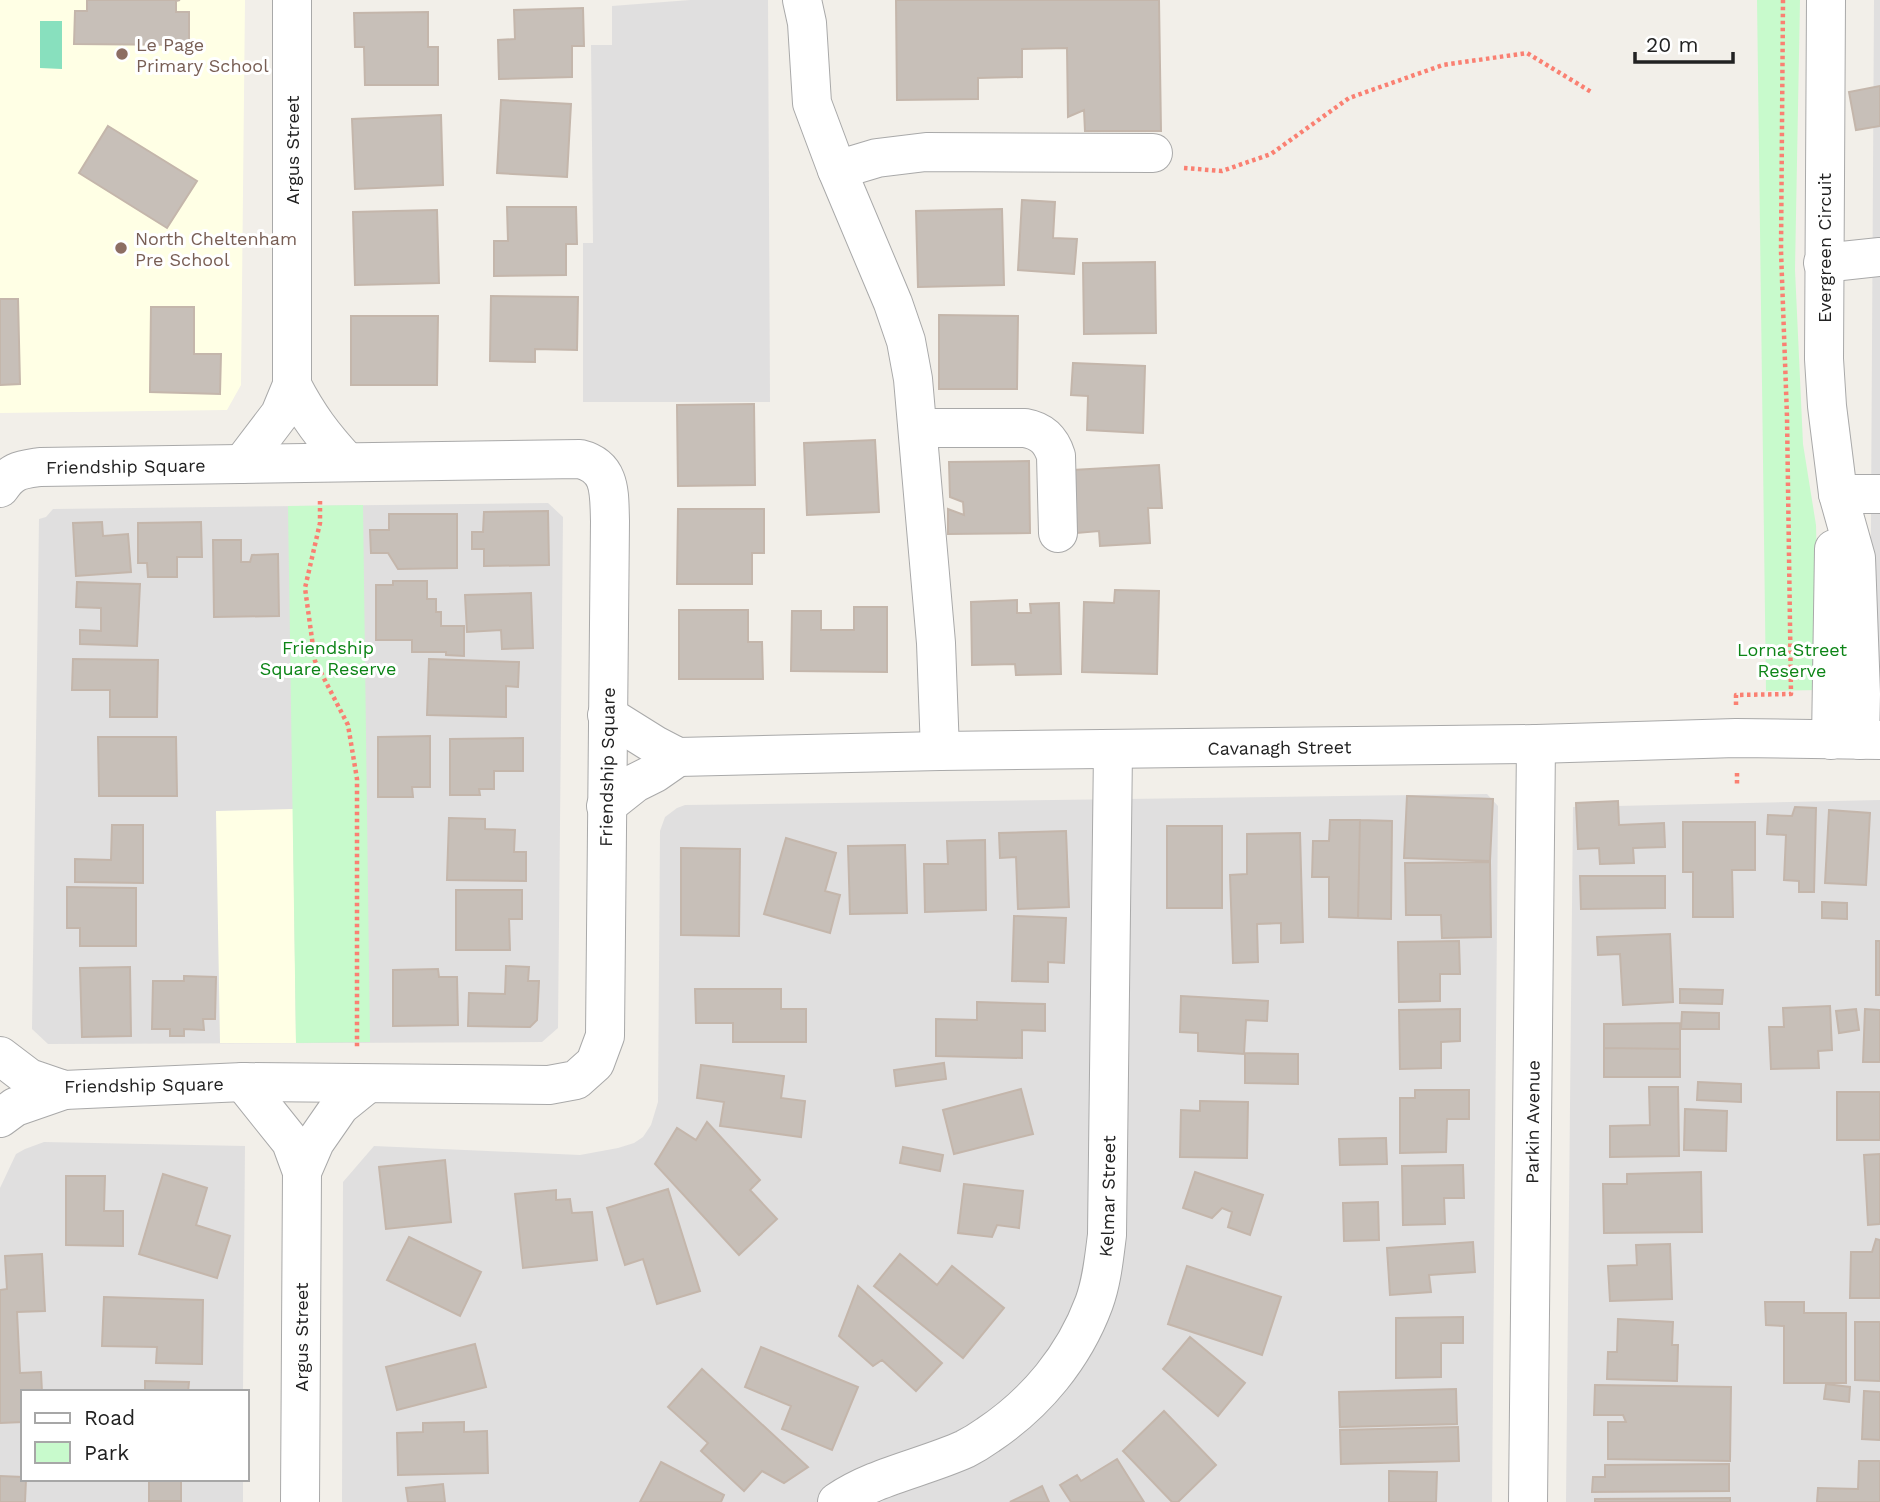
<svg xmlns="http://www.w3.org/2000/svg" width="1880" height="1502" font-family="'Work Sans',sans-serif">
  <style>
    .residential { fill: #e0dfdf }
    .education { fill: #ffffe5 }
    .park { fill: #c8facc }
    .pitch { fill: #88e0be }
    .building { fill: #c7bfb8; stroke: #c4b6ab; stroke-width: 2 }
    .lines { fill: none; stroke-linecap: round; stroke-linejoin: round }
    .street-casing { stroke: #a9a9a9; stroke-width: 40 }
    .path { stroke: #fa8072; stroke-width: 4.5; stroke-dasharray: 3.5 3.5; stroke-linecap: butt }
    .street { stroke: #fff; stroke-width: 38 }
    .education-dot { fill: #8d6e63; stroke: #fff; stroke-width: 2.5 }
    .labels { text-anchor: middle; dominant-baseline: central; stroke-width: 6; stroke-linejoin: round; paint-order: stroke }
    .education-label { font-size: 18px; fill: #785e54; stroke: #fff; text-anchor: start }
    .street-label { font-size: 18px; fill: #222; stroke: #fff }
    .park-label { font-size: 18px; fill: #0c8416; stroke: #fff }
  </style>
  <rect width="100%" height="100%" fill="#f2efe9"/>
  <path class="residential" d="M690,0H768L770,402H583V243H593L591,45H612V6Z
    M1874,0H1880V691H1870Z
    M548,503L563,517L558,1028L542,1042L48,1044L32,1029L39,519L46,517L53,509Z
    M1487,794L1498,806L1492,1502H342L343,1182L374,1146L580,1155L618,1148L634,1143L643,1137L651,1125L658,1102L660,831L665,817L677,808L685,805Z
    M1880,800V1502H1566L1573,807Z
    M44,1142L245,1146L243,1392H23V1479H243V1502H0V1188L16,1154L25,1149Z"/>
  <path class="education" d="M0,0H245L241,385L227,410L0,413Z
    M293,809L296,1043H220L216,811Z"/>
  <path class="park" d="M1757,0H1800L1795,270L1803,444L1816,525L1820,690L1766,691Z
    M363,505L370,1042L296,1043L288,506Z"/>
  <path class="pitch" d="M40,21H62V69L40,68Z"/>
  <path class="building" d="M87,0H180L176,1V12H189V45L74,44L75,11H87Z
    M896,0H1159L1161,131H1085L1084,110L1068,117L1067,48L1022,49V77L978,78V99L897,100Z
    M583,8L584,46H572V77L499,79L498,40L515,39L514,10Z
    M428,12V47H438V85H365L364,47H355L354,13Z
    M1880,86V126L1856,130L1849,92Z
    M501,100L571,104L567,177L497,173Z
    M441,115L443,185L355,189L352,119Z
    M108,126L197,181L167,228L79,173Z
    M1022,200L1055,202L1053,238L1077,239L1074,274L1018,270Z
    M507,207H576L577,244H566V275L494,276V241H508Z
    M1002,209L1004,285L918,287L916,211Z
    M437,210L439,283L355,285L353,212Z
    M1155,262L1156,333L1084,334L1083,263Z
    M491,296L578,297L577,350L535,349V362L490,361Z
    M0,299H18L20,384L0,385Z
    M151,307H194V354H221L220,394L150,392Z
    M939,315L1018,316L1017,389H939Z
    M351,316H438L437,385H351Z
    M1073,363L1145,366L1143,433L1087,430L1088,396L1071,395Z
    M754,404L755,485L678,486L677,405Z
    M875,440L879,512L807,515L804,443Z
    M1029,461L1030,533L948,534V509L964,515L963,502L950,497L949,462Z
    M1159,465L1162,508H1148L1150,543L1100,546L1099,531L1077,533L1073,470Z
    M678,509H764V553H752V584H677Z
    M548,511L549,565L484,566V549H472V532H483L484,512Z
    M389,514H457V568L398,569L388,553H371L370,530H389Z
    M102,522L103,536L128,534L131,572L76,576L73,523Z
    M201,522L202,557H177V577H148L147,563H138V523Z
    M213,540H241V562H250L252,555L278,554L279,616L214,617Z
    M393,581H427V599H436V612H441V626H464V656L446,655V652H412V640H376V585H393Z
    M77,582L140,584L137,646L80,644V630L101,631V608L76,607Z
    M1115,590L1159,591L1157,674L1082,672L1084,602L1114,603Z
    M531,593L533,648L502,649L501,630L467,632L465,595Z
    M1017,600V613H1031L1030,604L1059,603L1061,674L1016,675L1015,664L972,665L971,602Z
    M854,607H887V672L791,671L792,611H821V630H854Z
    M679,610H748V642H762L763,679H679Z
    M73,659L158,660L157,717H110V690H72Z
    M429,659L519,662L518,687L506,686V717L427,715Z
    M430,736V787H412L413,797H378V737Z
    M98,737H176L177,796H99Z
    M523,738V771H494V789H479L480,795H450V739Z
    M1407,796L1493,799L1490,861L1404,858Z
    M1618,801L1619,825L1664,823L1665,847L1633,848L1634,863L1600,864L1599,848L1578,849L1576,803Z
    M1795,807L1816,808L1814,892H1799V881L1784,880L1786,835L1767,834L1768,815L1792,816Z
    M1829,810L1870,813L1866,885L1825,883Z
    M449,818L485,819V829L515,830L514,852H526V881L447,880Z
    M1330,820H1360L1358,918L1329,917V877H1312L1313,841H1329Z
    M1360,820L1392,821L1391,919L1358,918Z
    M1683,822H1755V870H1732L1733,917H1693V872H1683Z
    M112,825H143V883L75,882V859L111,860Z
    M1167,826H1222V908H1167Z
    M1066,831L1069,907L1018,909L1016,857L1000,858L999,833Z
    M1300,833L1303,942L1281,943V923L1257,924L1258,962L1233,963L1230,875L1247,874V834Z
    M786,838L836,853L825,891L840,895L830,933L764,914Z
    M985,840L986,910L925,912L924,864H948L947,841Z
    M905,845L907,913L850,914L848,846Z
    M681,848L740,849L739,936L681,935Z
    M1490,862L1491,937L1442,938L1441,915H1406L1405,863Z
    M1580,876H1665V908L1581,909Z
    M67,887L136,888V946H80V928H67Z
    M456,890H522V919H509L510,950H456Z
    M1822,902L1847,903V919L1822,918Z
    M1014,916L1066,918L1064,963L1048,962V982L1012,981Z
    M1670,934L1673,1002L1623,1005L1620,954L1598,955L1597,937Z
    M1459,941L1460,974H1440V1001L1399,1002L1398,942Z
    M1876,941H1880V995H1876Z
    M506,966L529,967L528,981H539L537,1020L530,1027L468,1026L469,993L505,994Z
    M130,967L131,1036L82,1037L80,968Z
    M438,969L439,977H457L458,1025L393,1026V970Z
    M184,976L216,977L215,1019H203L204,1030L184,1029V1036H170V1029H152L153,981H184Z
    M695,989H781V1009H806V1042H733V1023H696Z
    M1680,989L1723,990L1722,1004L1680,1003Z
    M1181,996L1268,1001L1267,1021L1246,1020L1244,1054L1198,1051V1033L1180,1032Z
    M977,1002L1045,1004V1031L1022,1030V1058L936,1056V1019L977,1020Z
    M1830,1006L1832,1050L1818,1051L1819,1068L1771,1069L1769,1027H1784L1783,1008Z
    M1460,1009V1041L1441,1042V1068L1400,1069L1399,1010Z
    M1856,1009L1859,1030L1839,1033L1836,1011Z
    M1865,1009L1880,1010V1062H1863Z
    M1682,1012L1719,1013V1029H1681Z
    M1680,1023V1049L1604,1048V1024Z
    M1604,1048L1680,1049V1077H1604Z
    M1245,1053L1298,1054V1084L1245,1083Z
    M944,1063L946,1079L896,1086L894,1070Z
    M701,1065L784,1076L781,1098L805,1101L801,1137L720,1126L724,1102L697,1098Z
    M1698,1082L1741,1084V1102L1697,1100Z
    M1649,1087H1678L1679,1156L1610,1157V1126L1650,1125Z
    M1021,1089L1033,1134L954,1154L943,1110Z
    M1415,1090H1469V1119H1447L1446,1152L1400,1153V1098H1415Z
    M1837,1092H1880V1140H1837Z
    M1200,1101L1248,1102L1247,1158L1180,1157L1181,1110L1200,1111Z
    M1685,1109L1727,1111L1726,1151L1684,1150Z
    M707,1122L760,1180L750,1190L777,1219L739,1255L655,1164L677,1128L696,1140Z
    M1386,1138L1387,1164L1340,1165L1339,1139Z
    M903,1147L943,1155L940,1171L900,1163Z
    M1880,1154V1224L1868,1225L1864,1155Z
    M445,1160L451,1222L386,1229L379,1167Z
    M1463,1165L1464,1198H1444L1445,1224L1403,1225L1402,1166Z
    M1195,1172L1263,1195L1250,1235L1228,1227L1232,1212L1222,1208L1212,1218L1183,1208Z
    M1701,1172L1702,1232L1604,1233L1603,1184H1627V1174Z
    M163,1174L207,1188L196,1225L230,1236L217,1278L139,1254Z
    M66,1176H105L104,1211H123V1246L66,1245Z
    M964,1184L1023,1191L1019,1228L997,1225L992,1237L958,1233Z
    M668,1189L700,1291L657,1304L643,1259L625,1265L607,1208Z
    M556,1190V1200L570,1199L572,1213L592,1212L597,1260L523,1268L515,1194Z
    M1378,1202L1379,1240L1344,1241L1343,1203Z
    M409,1237L481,1272L460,1316L387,1280Z
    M1876,1239L1880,1240V1298H1850L1851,1252H1872Z
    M1473,1242L1475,1272L1429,1275L1431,1292L1390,1295L1387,1248Z
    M1670,1244L1672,1299L1610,1301L1608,1266L1637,1265L1636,1245Z
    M42,1254L45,1311L17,1312L20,1373L41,1372L42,1392H23V1422L0,1423V1290L7,1289L5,1256Z
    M900,1254L937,1285L952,1266L1004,1308L963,1358L874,1286Z
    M1187,1266L1281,1297L1262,1355L1168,1324Z
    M858,1286L942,1363L916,1391L882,1360L873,1366L839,1336Z
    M104,1297L203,1300L202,1364L156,1363L157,1347L102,1346Z
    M1765,1302H1804V1313H1846V1383H1784V1326L1766,1325Z
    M1463,1317V1343H1441V1377L1396,1378V1318Z
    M1618,1319L1673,1322L1672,1345H1678L1677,1381L1607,1379L1608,1352H1617Z
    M1855,1322H1880V1381L1855,1380Z
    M1190,1337L1245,1383L1218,1416L1163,1369Z
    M475,1344L486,1387L397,1410L386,1367Z
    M761,1347L858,1387L832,1450L782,1429L791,1406L745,1387Z
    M702,1369L808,1467L784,1483L762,1471L744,1491L701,1451L708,1443L668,1407Z
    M145,1381L189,1382L188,1392H145Z
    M1826,1384L1850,1387L1849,1402L1824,1399Z
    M1595,1385L1731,1387L1730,1461L1608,1459V1422H1626L1623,1415H1594Z
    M1456,1389L1457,1424L1340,1427L1339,1392Z
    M1864,1391L1880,1392V1440L1862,1439Z
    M1164,1411L1216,1465L1178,1502H1172L1123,1451Z
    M464,1422V1432L487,1431L488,1473L398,1475L397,1433L423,1432V1423Z
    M1458,1427L1459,1461L1341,1464L1340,1430Z
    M1117,1459L1144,1502H1071L1060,1485L1077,1475L1081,1481Z
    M1859,1461H1880V1502H1817L1818,1488L1858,1489Z
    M661,1462L724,1495L721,1502H640Z
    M1729,1464V1491L1592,1492L1593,1477H1605V1465Z
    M1389,1471L1437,1472L1436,1502H1389Z
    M0,1476L23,1477V1479H26L25,1502H0Z
    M149,1479H181V1501H149Z
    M443,1484L445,1502H408L406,1488Z
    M1042,1486L1049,1502H1010Z
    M1730,1498V1502H1595V1499Z"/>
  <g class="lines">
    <defs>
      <g id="street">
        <path d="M802,0L807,23L812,103L837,170L893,303L906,341L913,379L936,643L940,751"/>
        <path d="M1826,0L1824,359L1827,406L1838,494L1856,558L1861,694L1860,740"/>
        <path d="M837,170L877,158L926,152L1153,153"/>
        <path d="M1823,263L1880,257"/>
        <path d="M292,385C308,416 323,436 347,462"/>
        <path d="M918,428H1025C1042,431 1051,440 1056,456L1058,533"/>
        <path d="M242,464L280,414L292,385V0"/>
        <path id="s1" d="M0,488C12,470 20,470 40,467L580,459C612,467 609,494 610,521L605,1036L595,1063L576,1080L549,1085L243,1082L64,1090L29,1078L0,1056"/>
        <path d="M1838,494H1880"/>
        <path id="s2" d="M607,715L655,745L678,757L940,751L1536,744L1736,738L1880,740"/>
        <path d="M1831,740L1834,549"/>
        <path d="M606,806L635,783L655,773L678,757"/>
        <path d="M243,1082L291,1142L302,1172L300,1502"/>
        <path d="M0,1118L15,1107L64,1090"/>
        <path d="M302,1172L315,1142L340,1106L366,1085"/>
        <path id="s3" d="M837,1502C875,1476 923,1468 965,1449C973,1445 981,1440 988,1435C1036,1403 1074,1357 1094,1303C1102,1281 1104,1258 1107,1235L1113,750"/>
        <path id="s4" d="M1528,1502L1536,744"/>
      </g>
    </defs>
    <use href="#street" class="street-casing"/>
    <path class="path" d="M1184,168L1222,171L1271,154L1349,98L1443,65L1527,53L1593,93
      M320,501V523L305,588L315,661L348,725L357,779V1049
      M1736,705V695L1791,694L1787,417L1781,251L1783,0
      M1737,773V786"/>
    <use href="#street" class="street"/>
  </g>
  <g class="education-dot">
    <circle cx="122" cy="54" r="7"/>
    <circle cx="121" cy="248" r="7"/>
  </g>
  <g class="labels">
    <g class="education-label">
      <text x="136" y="44">Le Page<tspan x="136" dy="21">Primary School</tspan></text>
      <text x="135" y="238">North Cheltenham<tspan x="135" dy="21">Pre School</tspan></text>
    </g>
    <g class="street-label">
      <text transform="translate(292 150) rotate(-90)">Argus Street</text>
      <text transform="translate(1824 248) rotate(-90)">Evergreen Circuit</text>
      <text stroke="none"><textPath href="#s1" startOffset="133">Friendship Square</textPath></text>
      <text stroke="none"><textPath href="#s2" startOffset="684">Cavanagh Street</textPath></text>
      <text transform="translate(607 767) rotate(-89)">Friendship Square</text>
      <text transform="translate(144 1085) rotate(-1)">Friendship Square</text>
      <text stroke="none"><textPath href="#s4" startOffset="380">Parkin Avenue</textPath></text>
      <text stroke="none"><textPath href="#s3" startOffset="446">Kelmar Street</textPath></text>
      <text transform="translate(301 1337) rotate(-90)">Argus Street</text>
    </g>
    <g class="park-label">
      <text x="328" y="647">Friendship<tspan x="328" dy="21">Square Reserve</tspan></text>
      <text x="1792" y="649">Lorna Street<tspan x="1792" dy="21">Reserve</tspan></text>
    </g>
  </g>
  <rect x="21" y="1390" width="228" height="91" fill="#ffffff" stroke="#a7a7a7" stroke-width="2"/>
  <rect x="35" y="1413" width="35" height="10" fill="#ffffff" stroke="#a7a7a7" stroke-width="2"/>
  <text x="84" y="1425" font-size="21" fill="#222222">Road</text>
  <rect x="35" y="1442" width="35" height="21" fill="#c8facc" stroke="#a7a7a7" stroke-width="2"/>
  <text x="84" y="1460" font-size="21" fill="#222222">Park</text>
  <path d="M1635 52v10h98v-10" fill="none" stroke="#222222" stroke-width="3.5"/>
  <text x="1646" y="52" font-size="21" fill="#222222" stroke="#ffffff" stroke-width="5" paint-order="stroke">20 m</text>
</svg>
